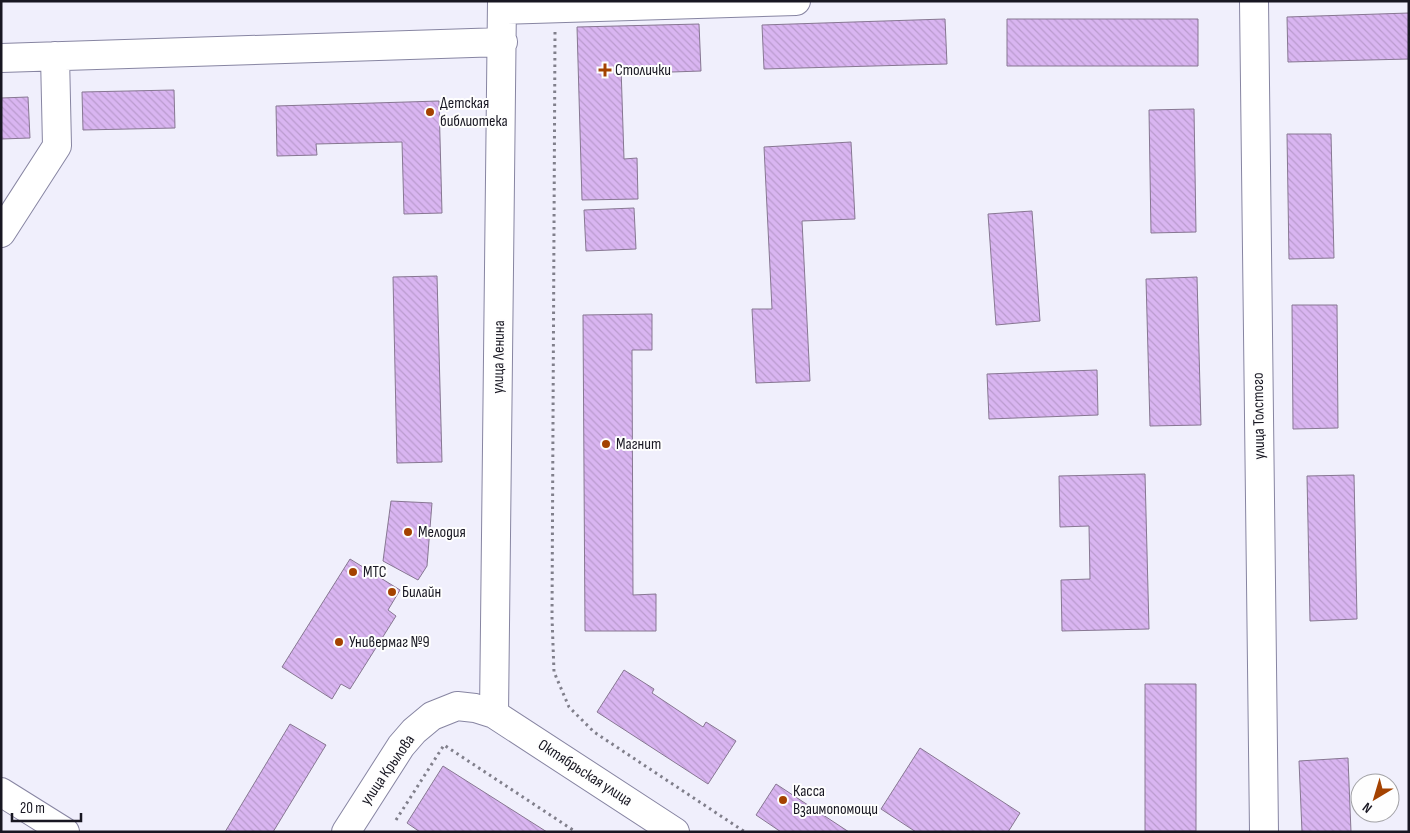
<svg xmlns="http://www.w3.org/2000/svg" width="1410" height="833" font-family="'Sofia Sans Condensed',sans-serif">
  <style>
    .building { fill: url(#building-back-hatch); stroke: #877792 }
    .lines { fill: none; stroke-linecap: round; stroke-linejoin: round }
    .minor-casing { stroke: #8785a2; stroke-width: 30 }
    .path { stroke: #807f8b; stroke-width: 3; stroke-dasharray: 2.5 4; stroke-linecap: butt }
    .minor { stroke: #fff; stroke-width: 28 }
    .poi-dot { fill: #a44201; stroke: #fefefe; stroke-width: 2 }
    .labels { text-anchor: middle; dominant-baseline: central; stroke-width: 4; stroke-linejoin: round; paint-order: stroke }
    .poi-label { font-size: 16px; fill: #181722; stroke: #fefefe; text-anchor: start }
    .street-label { font-size: 16px; fill: #181722; stroke: #fefefe }
  </style>
  <defs>
    <pattern id="building-back-hatch" width="6" height="6" patternUnits="userSpaceOnUse" patternTransform="scale(1.25)"><rect width="6" height="6" fill="#d9b5f1"/><path d="M-1 5l2 2M0 0l6 6M5-1l2 2" fill="none" stroke="#ba9bce"/></pattern>
  </defs>
  <rect width="100%" height="100%" fill="#f0effc"/>
  <path class="building" d="M1409,13V59L1288,62L1287,17Z
    M945,19L947,64L764,69L762,25Z
    M1007,19H1198V66H1007Z
    M699,24L701,71L643,73V67H621L624,159L637,158L638,199L582,200L577,27Z
    M174,90L175,128L83,130L82,92Z
    M28,97L30,138L1,139V98Z
    M439,101L442,213L404,214L402,142L316,144L317,155L277,156L276,106Z
    M1194,109L1196,232L1151,233L1149,110Z
    M1287,134H1331L1334,258L1289,259Z
    M851,142L855,219L802,221L810,381L756,383L752,309H772L764,147Z
    M634,208L636,249L586,251L584,210Z
    M1032,211L1040,321L996,325L988,214Z
    M437,276L442,462L397,463L393,277Z
    M1197,277L1201,425L1150,426L1146,279Z
    M1292,305H1337L1338,428L1293,429Z
    M652,314V350H632L633,595L656,594V631H585L583,315Z
    M1097,370L1098,415L989,419L987,374Z
    M1145,474L1149,629L1062,631L1061,580L1090,579L1089,526L1060,527L1059,476Z
    M1354,475L1357,619L1310,621L1307,476Z
    M391,501L432,503L427,566L418,580L383,561Z
    M350,559L400,590L388,610L396,616L350,689L341,684L332,699L282,667Z
    M624,670L654,689L652,693L703,727L706,722L736,741L708,784L597,712Z
    M1145,684H1196V831H1145Z
    M290,724L326,745L273,832H225Z
    M920,748L1020,813L1008,832H916L881,809Z
    M1348,758L1351,832H1302L1299,761Z
    M443,766L547,832H420L407,823Z
    M776,784L849,832H781L756,815Z"/>
  <g class="lines">
    <defs>
      <path id="minor" d="M1254,1L1264,832
        M502,10L796,1
        M1,58L503,42
        M1,233L57,146L55,56
        M494,714L502,1
        M1,792L65,832
        M346,832L401,746L414,731L432,716L457,706L475,708L494,714L675,832"/>
    </defs>
    <use href="#minor" class="minor-casing"/>
    <path class="path" d="M555,32L552,617L554,672L569,707L594,732L745,832
      M396,820L444,745L576,832"/>
    <use href="#minor" class="minor"/>
  </g>
  <g class="poi-dot">
    <path d="M602.5 62.5h5v5h5v5h-5v5h-5v-5h-5v-5h5z"/>
    <circle cx="430" cy="112" r="5"/>
    <circle cx="606" cy="444" r="5"/>
    <circle cx="408" cy="532" r="5"/>
    <circle cx="353" cy="572" r="5"/>
    <circle cx="392" cy="592" r="5"/>
    <circle cx="339" cy="642" r="5"/>
    <circle cx="783" cy="800" r="5"/>
  </g>
  <g class="labels">
    <g class="poi-label">
      <text x="615" y="70">Столички</text>
      <text x="440" y="103">Детская<tspan x="440" dy="18">библиотека</tspan></text>
      <text x="616" y="444">Магнит</text>
      <text x="418" y="532">Мелодия</text>
      <text x="363" y="572">МТС</text>
      <text x="402" y="592">Билайн</text>
      <text x="349" y="642">Универмаг №9</text>
      <text x="793" y="791">Касса<tspan x="793" dy="18">Взаимопомощи</tspan></text>
    </g>
    <g class="street-label">
      <text transform="translate(499 357) rotate(-89)">улица Ленина</text>
      <text transform="translate(1259 416) rotate(-91)">улица Толстого</text>
      <text transform="translate(388 770) rotate(-55)">улица Крылова</text>
      <text transform="translate(585 773) rotate(33)">Октябрьская улица</text>
    </g>
  </g>
  <rect width="1410" height="833" fill="none" stroke="#181722" stroke-width="5"/>
  <g transform="translate(1375 798) rotate(218)"><circle r="24" fill="#fefefe" stroke="#a2a2a6"/>
  <path d="M0-4L9 19L0 12L-9 19Z" fill="#a44201"/>
  <text y="-8" font-size="14" font-weight="bold" text-anchor="middle" fill="#181722">N</text>
  </g>
  <path d="M12 813v8h69v-8" fill="none" stroke="#181722" stroke-width="2.5"/>
  <text x="20" y="813" font-size="15" fill="#181722" stroke="#fefefe" stroke-width="4" paint-order="stroke">20 m</text>
</svg>
